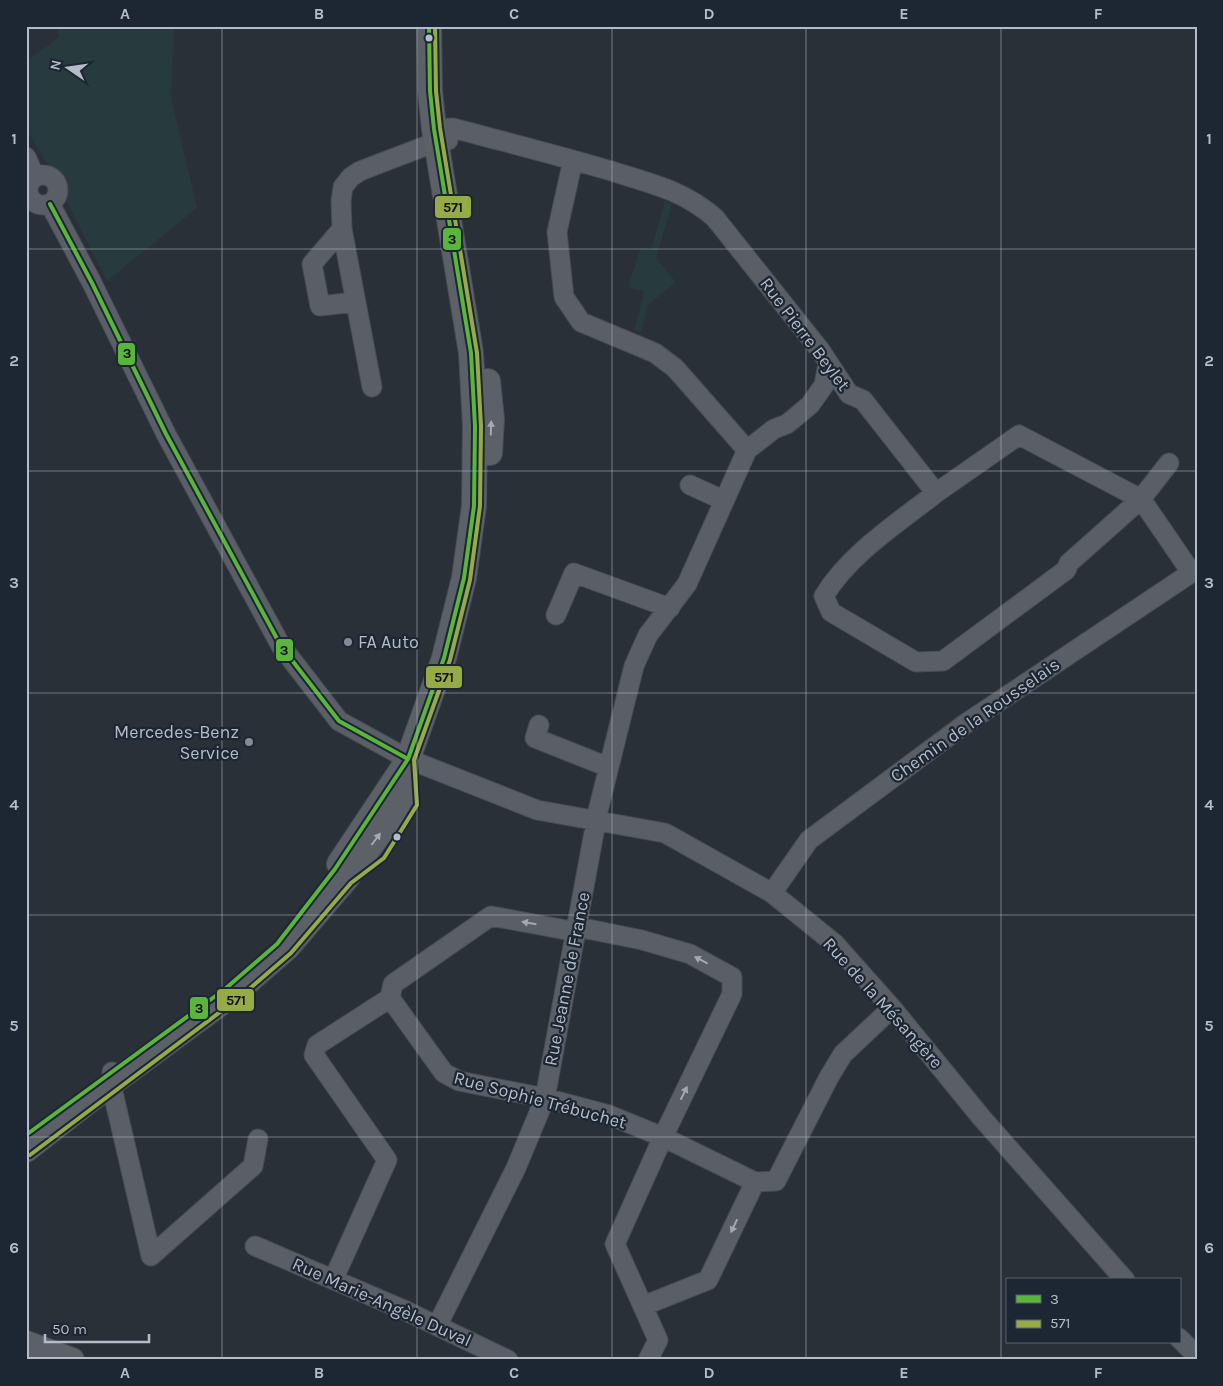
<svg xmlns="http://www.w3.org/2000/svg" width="1223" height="1386" font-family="Karla,sans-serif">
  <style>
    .green { fill: #273a3e }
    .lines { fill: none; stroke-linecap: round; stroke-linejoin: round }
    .minor-casing { stroke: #484c53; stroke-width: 21 }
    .major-casing { stroke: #484c55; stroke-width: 26 }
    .minor { stroke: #5a5e66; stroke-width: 19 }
    .major { stroke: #5c6168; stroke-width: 24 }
    .bus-1-casing { stroke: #1d2633; stroke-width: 8 }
    .bus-2-casing { stroke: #1d2633; stroke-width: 8 }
    .bus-1 { stroke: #5ab53a; stroke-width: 4 }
    .bus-2 { stroke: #96ab47; stroke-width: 4 }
    .oneway { fill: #a2aab6 }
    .oneway2 { fill: #a2a9b5 }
    .grid { fill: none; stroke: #b4bcc9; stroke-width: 1; stroke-opacity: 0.55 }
    .bus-dot { fill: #b4bcc9; stroke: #1d2633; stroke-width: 2 }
    .poi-dot { fill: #848b96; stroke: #1d2633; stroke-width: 2 }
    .labels { text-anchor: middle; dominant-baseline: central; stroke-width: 4.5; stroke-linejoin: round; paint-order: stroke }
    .street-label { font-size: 18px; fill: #b4bcc9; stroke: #1d2633 }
    .poi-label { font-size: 18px; fill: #b4bcc9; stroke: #1d2633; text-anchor: start }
    .line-badge { stroke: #1d2633; stroke-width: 2 }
    .pale-badge-label { font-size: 14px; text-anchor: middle; font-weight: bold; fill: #111 }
    .neatline { fill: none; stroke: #b4bcc9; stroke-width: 2 }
    .grid-label { font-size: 16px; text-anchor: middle; font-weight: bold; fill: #b4bcc9 }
  </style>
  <rect width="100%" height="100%" fill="#2a3038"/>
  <path class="green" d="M56,26H174L171,98L197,208L107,281L49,167L26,129V62L59,37Z
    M665,201L672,204L656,258L676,282L648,305L641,332L634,330L644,292L628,287L641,247L651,250Z"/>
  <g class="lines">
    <defs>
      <path id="minor" d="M434,129L453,128C505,142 557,155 608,170C648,183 682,189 715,218L820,350L849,394L863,400L936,493L1019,435L1141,499L1191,572
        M26,157L35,177
        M573,160L557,232L564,297L581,322L655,353L675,368L747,450
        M28 190a15 15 0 1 1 30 0a15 15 0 1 1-30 0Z
        M50,204L92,283L166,434L281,646L339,721L408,759L537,810L665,833L772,893L835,944L892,1008L981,1117L1125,1280
        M342,229L312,264L320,306L355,302
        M372,387L342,229L341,201L343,187L351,177L360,171L428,145L448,140
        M690,485L723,500
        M936,493C899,522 848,555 824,596L831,612L916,662L943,661L1066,570L1069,563L1141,499L1169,463
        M556,615L574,573L670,608
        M539,725L535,738L608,767
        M772,893L809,840L965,724L1197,569
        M578,927L642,940L690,954L732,977V994L663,1137L615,1244L658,1340L648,1360
        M390,998L444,1073L459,1081L545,1098L609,1115L663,1137L755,1182L776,1181L829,1077L843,1054L892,1008
        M112,1072L111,1084L151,1256L253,1166L258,1139
        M255,1246L404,1310L508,1360
        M334,1278L387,1160L314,1055L317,1045L390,998L393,984L491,916L577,932
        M643,1306L708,1280L755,1182
        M437,1326L516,1168L545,1098L598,811L634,666L648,635L687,584L747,450L774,429L787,424L810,405L824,385L828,364
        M1179,1338L1197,1356"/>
      <path id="major" d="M488,381L492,419L490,453
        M339,864L406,763
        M26,1150L111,1084L236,992L287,948L347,878L384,828L402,798L408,759L444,658L464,578L474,506L475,426L471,353L434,129L430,91L429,26
        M26,1343L72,1360"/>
    </defs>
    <use href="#minor" class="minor-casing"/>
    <use href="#major" class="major-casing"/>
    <use href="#minor" class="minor"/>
    <use href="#major" class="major"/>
    <defs>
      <path id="bus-1" d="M50,204L92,283L166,434L281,646L339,721L408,759
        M26,1135L225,989L277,944L335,869L408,759L444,658L464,578L474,506L475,426L471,353L434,129L430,91L429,26"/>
      <path id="bus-2" d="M30,1155L240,997L291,953L351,883L384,858L417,805L414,760L450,660L470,580L480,506L481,426L477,353L440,128L436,91L435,26"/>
    </defs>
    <use href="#bus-1" class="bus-1-casing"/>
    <use href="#bus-2" class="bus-2-casing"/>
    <use href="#bus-1" class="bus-1"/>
    <use href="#bus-2" class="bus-2"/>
  </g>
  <defs><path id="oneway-solid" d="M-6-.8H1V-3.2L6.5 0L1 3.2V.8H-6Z" transform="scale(1.25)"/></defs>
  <g class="oneway">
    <use href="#oneway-solid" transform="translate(491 428) rotate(-88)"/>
    <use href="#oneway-solid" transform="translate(376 839) rotate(-53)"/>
  </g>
  <g class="oneway2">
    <use href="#oneway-solid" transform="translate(529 923) rotate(-170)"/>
    <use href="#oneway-solid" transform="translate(701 960) rotate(-152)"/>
    <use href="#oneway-solid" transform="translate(684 1093) rotate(-64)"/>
    <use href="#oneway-solid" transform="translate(734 1226) rotate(115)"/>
  </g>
  <path class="grid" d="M222,26V1360M417,26V1360M612,26V1360M806,26V1360M1001,26V1360M26,249H1197M26,471H1197M26,693H1197M26,915H1197M26,1137H1197"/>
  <g class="bus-dot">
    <circle cx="429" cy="38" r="4.5"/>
    <circle cx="397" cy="837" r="4.5"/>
  </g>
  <g class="poi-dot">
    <circle cx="348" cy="642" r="5"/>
    <circle cx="249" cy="742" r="5"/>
  </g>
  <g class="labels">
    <g class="street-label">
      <text transform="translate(805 334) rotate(53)">Rue Pierre Beylet</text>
      <text transform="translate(975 720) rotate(-35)">Chemin de la Rousselais</text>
      <text transform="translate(567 979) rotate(-79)">Rue Jeanne de France</text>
      <text transform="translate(883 1003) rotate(48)">Rue de la Mésangère</text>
      <text transform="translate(540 1100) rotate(15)">Rue Sophie Trébuchet</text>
      <text transform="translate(382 1302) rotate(24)">Rue Marie-Angèle Duval</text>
    </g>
    <g class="poi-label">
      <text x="358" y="642">FA Auto</text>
      <text x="239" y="732" text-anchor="end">Mercedes-Benz<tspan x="239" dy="21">Service</tspan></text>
    </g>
  </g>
  <g class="line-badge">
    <rect x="434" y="195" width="38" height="24" rx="5" fill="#96ab47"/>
    <rect x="442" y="227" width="20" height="24" rx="5" fill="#5ab53a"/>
    <rect x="117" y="342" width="19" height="24" rx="5" fill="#5ab53a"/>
    <rect x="275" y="638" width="19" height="24" rx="5" fill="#5ab53a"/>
    <rect x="425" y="665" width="38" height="24" rx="5" fill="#96ab47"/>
    <rect x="216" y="988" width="39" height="24" rx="5" fill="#96ab47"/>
    <rect x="189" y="996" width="20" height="24" rx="5" fill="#5ab53a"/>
  </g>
  <g class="pale-badge-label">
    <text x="453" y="212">571</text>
    <text x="452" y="244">3</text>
    <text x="127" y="358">3</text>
    <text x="284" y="655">3</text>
    <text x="444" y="682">571</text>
    <text x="236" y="1005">571</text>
    <text x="199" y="1013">3</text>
  </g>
  <rect width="1223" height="1386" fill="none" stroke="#1d2633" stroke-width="55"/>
  <rect x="1006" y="1278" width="175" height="65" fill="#1d2633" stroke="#59626f"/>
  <rect x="1016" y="1295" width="25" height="8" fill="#5ab53a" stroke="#59626f"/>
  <text x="1050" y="1304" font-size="15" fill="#b4bcc9">3</text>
  <rect x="1016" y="1320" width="25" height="8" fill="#96ab47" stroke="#59626f"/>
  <text x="1050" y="1328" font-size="15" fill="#b4bcc9">571</text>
  <g transform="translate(68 68) rotate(283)" stroke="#1d2633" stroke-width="4" paint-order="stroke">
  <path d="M0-4L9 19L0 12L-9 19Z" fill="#b4bcc9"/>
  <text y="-8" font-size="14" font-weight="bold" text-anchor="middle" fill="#b4bcc9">N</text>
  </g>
  <path d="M45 1334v8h104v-8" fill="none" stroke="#b4bcc9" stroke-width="2.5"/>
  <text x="52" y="1334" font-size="15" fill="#b4bcc9" stroke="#1d2633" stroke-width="4" paint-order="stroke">50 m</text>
  <rect x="28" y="28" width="1168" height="1330" class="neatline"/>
  <g class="grid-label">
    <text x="125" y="19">A</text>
    <text x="319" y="19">B</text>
    <text x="514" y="19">C</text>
    <text x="709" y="19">D</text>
    <text x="904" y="19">E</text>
    <text x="1098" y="19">F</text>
    <text x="14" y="144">1</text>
    <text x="1209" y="144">1</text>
    <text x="14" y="366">2</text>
    <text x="1209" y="366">2</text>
    <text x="14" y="588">3</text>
    <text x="1209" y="588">3</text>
    <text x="14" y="810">4</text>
    <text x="1209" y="810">4</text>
    <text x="14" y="1031">5</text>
    <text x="1209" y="1031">5</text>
    <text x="14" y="1253">6</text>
    <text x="1209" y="1253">6</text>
    <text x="125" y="1378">A</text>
    <text x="319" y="1378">B</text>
    <text x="514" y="1378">C</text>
    <text x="709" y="1378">D</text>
    <text x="904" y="1378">E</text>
    <text x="1098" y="1378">F</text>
  </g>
</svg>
